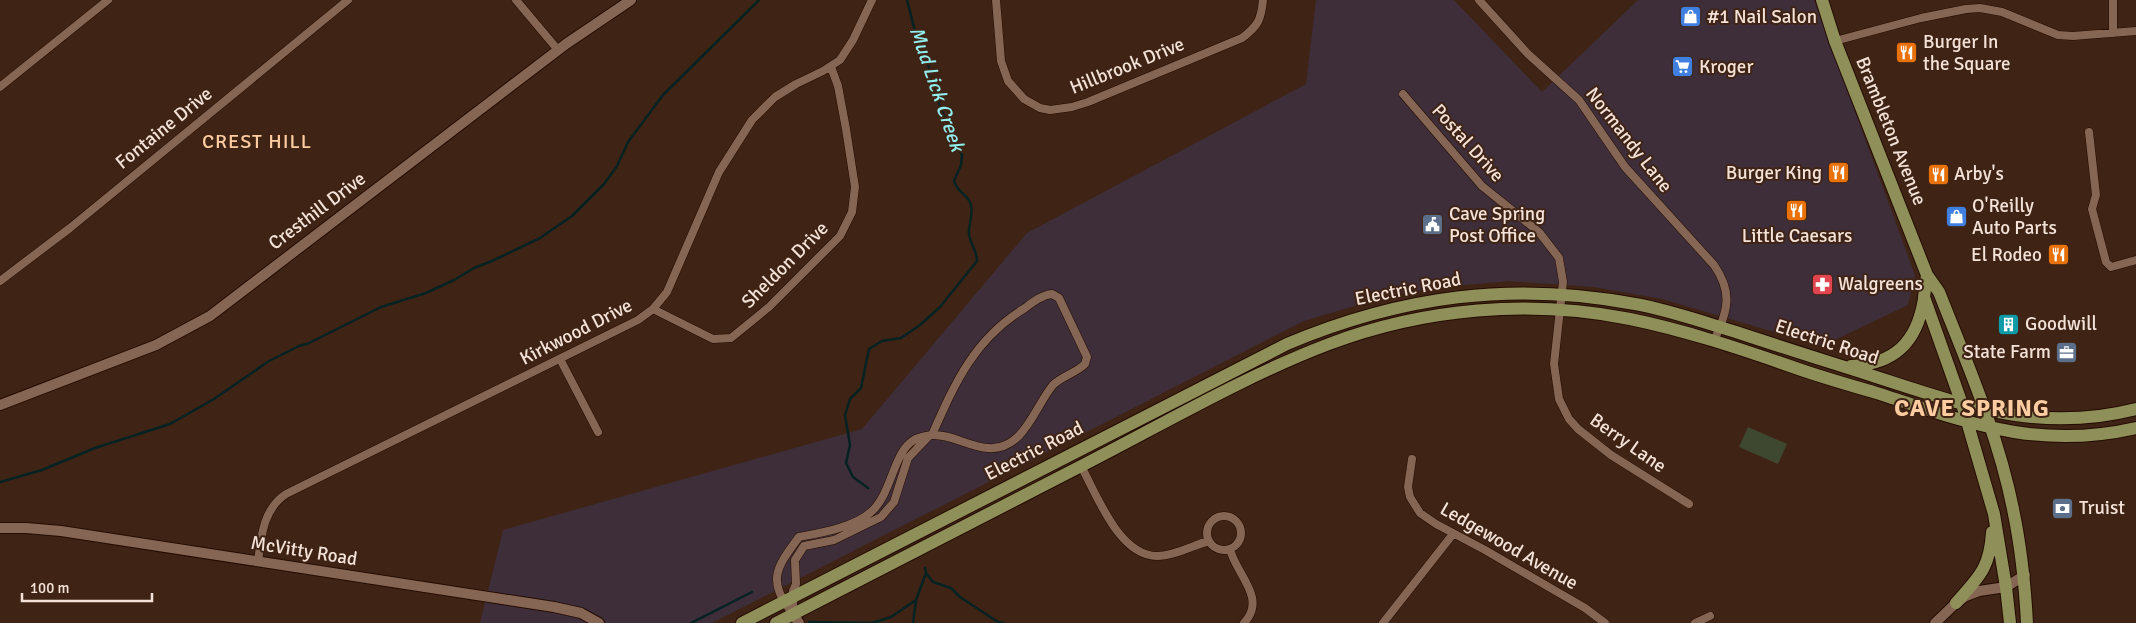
<svg xmlns="http://www.w3.org/2000/svg" width="2136" height="623" font-family="Signika,sans-serif">
  <style>
    .commercial { fill: #3d2e3a }
    .green { fill: #3e472f }
    .lines { fill: none; stroke-linecap: round; stroke-linejoin: round }
    .stream { stroke: #042222; stroke-width: 2.5 }
    .minor-casing { stroke: #250c01; stroke-width: 9 }
    .tertiary-casing { stroke: #250c01; stroke-width: 12 }
    .primary-casing { stroke: #250c01; stroke-width: 14 }
    .minor { stroke: #856654; stroke-width: 8 }
    .tertiary { stroke: #856654; stroke-width: 10 }
    .primary { stroke: #8f9059; stroke-width: 12 }
    .labels { text-anchor: middle; dominant-baseline: central; stroke-width: 4; stroke-linejoin: round; paint-order: stroke }
    .poi-label { font-size: 19px; fill: #f4e2d8; stroke: #3f2415; text-anchor: start }
    .street-label { font-size: 19px; fill: #f4e2d8; stroke: #3f2415 }
    .water-label { font-size: 20px; font-style: italic; fill: #91edee; stroke: #3f2415 }
    .neighbourhood-label { font-size: 20px; letter-spacing: 1px; fill: #fdcca0; stroke: #3f2415 }
    .district-label { font-size: 24px; font-weight: bold; letter-spacing: 1px; fill: #fdcca0; stroke: #3f2415 }
  </style>
  <rect width="100%" height="100%" fill="#3f2415"/>
  <path class="commercial" d="M1316,0H1454L1542,92L1638,0H1814L1915,275L1908,305L1822,346L1662,299L1594,287L1510,281L1442,287L1388,296L1304,321L712,623H480L503,530L862,429L1027,233L1306,84Z"/>
  <path class="green" d="M1748,427L1787,444L1778,464L1739,447Z"/>
  <g class="lines">
    <path class="stream" d="M0,482L42,470L95,448L170,424L214,399L269,361L299,346L307,344L381,307L426,293L454,280L474,268L492,261L540,238L572,216L604,184L617,166L628,142L663,95L759,0
      M868,488L853,477L846,463L850,445L845,415L850,399L861,388L869,349L882,341L901,338L920,325L940,307L977,261C977,250 970,244 969,234C968,223 976,209 968,199C962,191 958,192 954,181L961,165L962,155L940,107L938,96L929,76V67L916,35L907,0
      M925,568L926,573L933,582L951,588L960,597L998,622L1003,623
      M809,622L872,623L891,617L916,600
      M691,623L752,592
      M913,623L916,600L926,573"/>
    <defs>
      <path id="minor" d="M516,0L558,50
        M996,0L1001,61L1008,81L1024,99L1040,108L1050,110L1072,107L1088,102L1242,38C1258,26 1261,20 1263,0
        M1479,0L1528,54L1579,100L1625,167L1714,265C1734,294 1727,311 1714,341
        M2113,0V33
        M1835,41L1921,18L1966,9L1980,8L2002,12L2058,35L2073,36L2136,31
        M0,87L108,0
        M1403,94L1482,186L1539,232L1559,258L1563,282L1554,364L1559,399L1569,419L1578,429L1611,455L1689,504
        M2089,132L2096,195L2092,209L2106,262L2111,267L2136,260
        M0,281L70,228L348,0
        M1052,294L1059,298L1087,357L1085,364C1076,373 1062,376 1053,385C1035,406 1024,451 988,448C969,447 951,434 932,435C955,383 974,339 1025,308C1033,302 1042,295 1052,294Z
        M653,309L713,339L731,338L769,307L840,236L852,212L855,187L846,129L838,86L831,67
        M560,359L598,432
        M1412,459L1408,487L1410,497L1420,513L1436,524L1485,550L1585,608L1605,623
        M1081,466C1097,495 1119,556 1157,556C1175,556 1193,545 1209,541
        M1207 533a17 17 0 1 1 34 0a17 17 0 1 1-34 0Z
        M1230,549C1235,573 1268,598 1244,623
        M258,562C261,537 263,509 286,494L638,320L653,309L667,292L719,172L752,120L775,97L796,84L823,71L840,60L853,40L872,0
        M793,614C767,581 775,569 799,537C820,533 855,527 871,512C892,494 893,452 914,440C919,437 927,436 932,435
        M793,614V591L796,584L795,560L804,546L834,540L881,517L894,502L908,458L928,437
        M1383,623L1453,534
        M1695,623L1710,616"/>
      <path id="tertiary" d="M0,405L156,345L210,316L566,44L631,0
        M0,528H26L61,531L554,607L581,613L599,623
        M793,614L799,623
        M1935,623L1956,603L1966,596L1979,591L2006,587L2025,575"/>
      <path id="primary" d="M1822,0L1835,41L1927,275L1939,292C1967,363 1998,434 2013,509C2021,547 2025,585 2027,623
        M1927,275L1924,297L1962,404L1994,514L2006,587L2010,623
        M1851,366C1895,364 1917,342 1924,299
        M1956,603C1979,577 1990,568 1992,532
        M742,623L1287,344C1401,296 1512,281 1635,304C1669,310 1703,322 1736,332C1781,347 1826,361 1870,375C1963,405 2038,434 2136,409
        M776,623C880,570 984,517 1087,463C1165,423 1247,375 1329,344C1424,308 1530,299 1630,319C1684,330 1738,348 1790,366C1820,377 1850,385 1880,394C1971,424 2039,450 2136,428"/>
    </defs>
    <use href="#minor" class="minor-casing"/>
    <use href="#tertiary" class="tertiary-casing"/>
    <use href="#primary" class="primary-casing"/>
    <use href="#minor" class="minor"/>
    <use href="#tertiary" class="tertiary"/>
    <use href="#primary" class="primary"/>
  </g>
  <defs>
    <symbol id="shop-square" viewBox="-11 -11 22 22"><rect x="-9" y="-9" width="18" height="18" rx="4" fill="#3f7fe0" stroke="#3f2415"/><path d="M-5-2.5h2.3a2.7 3.5 0 0 1 5.4 0H5L5.5 6h-11ZM-1.5-2.5h3a1.5 2.3 0 0 0-3 0Z" fill="#fff"/></symbol>
    <symbol id="restaurant-square" viewBox="-11 -11 22 22"><rect x="-9" y="-9" width="18" height="18" rx="4" fill="#e8710a" stroke="#3f2415"/><path d="M-5-6h1v4h1v-4h1v4h1v-4h1v5L-1.5 .5V6h-2V.5L-5-1ZM5-6V6H3V1.5H1.5Q1.5-4 5-6Z" fill="#fff"/></symbol>
    <symbol id="supermarket-square" viewBox="-11 -11 22 22"><rect x="-9" y="-9" width="18" height="18" rx="4" fill="#3f7fe0" stroke="#3f2415"/><path d="M-6-5.5h2.5l.6 2H6L4.5 2H-2.5L-4.4-4H-6ZM-1.5 3.2a1.3 1.3 0 1 0 .1 0ZM3 3.2a1.3 1.3 0 1 0 .1 0Z" fill="#fff"/></symbol>
    <symbol id="civic-square" viewBox="-11 -11 22 22"><rect x="-9" y="-9" width="18" height="18" rx="4" fill="#5c6f8a" stroke="#3f2415"/><path d="M-.6-6.5H3V-4.5H.6V-3L4-1V1h2V6H-6V1h2V-1L-.6-3ZM-1.2 2.5V6h2.4V2.5Z" fill="#fff"/></symbol>
    <symbol id="pharmacy-square" viewBox="-11 -11 22 22"><rect x="-9" y="-9" width="18" height="18" rx="4" fill="#e0444e" stroke="#3f2415"/><path d="M-2-6h4v4h4v4h-4v4h-4v-4h-4v-4h4Z" fill="#fff"/></symbol>
    <symbol id="building-square" viewBox="-11 -11 22 22"><rect x="-9" y="-9" width="18" height="18" rx="4" fill="#0f9aa8" stroke="#3f2415"/><path d="M-4-6H4V6H1V3H-1V6H-4ZM-2.5-4.3h1.7v1.8h-1.7ZM.8-4.3h1.7v1.8H.8ZM-2.5-1h1.7V.8h-1.7ZM.8-1h1.7V.8H.8Z" fill="#fff"/></symbol>
    <symbol id="office-square" viewBox="-11 -11 22 22"><rect x="-9" y="-9" width="18" height="18" rx="4" fill="#5c6f8a" stroke="#3f2415"/><path d="M-6-3h4V-5.5h4V-3h4V5H-6ZM-1-4.5V-3h2v-1.5ZM-6 0V1H6V0Z" fill="#fff"/></symbol>
    <symbol id="bank-square" viewBox="-11 -11 22 22"><rect x="-9" y="-9" width="18" height="18" rx="4" fill="#5c6f8a" stroke="#3f2415"/><path d="M-6-4H6V4H-6ZM0-2.3a2.3 2.3 0 1 0 0 4.6a2.3 2.3 0 1 0 0-4.6Z" fill="#fff"/></symbol>
  </defs>
  <g fill-rule="evenodd">
    <use href="#shop-square" x="1678" y="4" width="25" height="25"/>
    <use href="#restaurant-square" x="1894" y="40" width="25" height="25"/>
    <use href="#supermarket-square" x="1670" y="54" width="25" height="25"/>
    <use href="#restaurant-square" x="1826" y="160" width="25" height="25"/>
    <use href="#restaurant-square" x="1926" y="162" width="25" height="25"/>
    <use href="#restaurant-square" x="1784" y="198" width="25" height="25"/>
    <use href="#shop-square" x="1944" y="204" width="25" height="25"/>
    <use href="#civic-square" x="1420" y="212" width="25" height="25"/>
    <use href="#restaurant-square" x="2046" y="242" width="25" height="25"/>
    <use href="#pharmacy-square" x="1810" y="272" width="25" height="25"/>
    <use href="#building-square" x="1996" y="312" width="25" height="25"/>
    <use href="#office-square" x="2054" y="340" width="25" height="25"/>
    <use href="#bank-square" x="2050" y="496" width="25" height="25"/>
  </g>
  <g class="labels">
    <g class="poi-label">
      <text x="1707" y="17">#1 Nail Salon</text>
      <text x="1923" y="42">Burger In<tspan x="1923" dy="22">the Square</tspan></text>
      <text x="1699" y="67">Kroger</text>
      <text x="1822" y="173" text-anchor="end">Burger King</text>
      <text x="1954" y="174">Arby's</text>
      <text x="1972" y="206">O'Reilly<tspan x="1972" dy="22">Auto Parts</tspan></text>
      <text x="1449" y="214">Cave Spring<tspan x="1449" dy="22">Post Office</tspan></text>
      <text x="1797" y="236" text-anchor="middle">Little Caesars</text>
      <text x="2042" y="255" text-anchor="end">El Rodeo</text>
      <text x="1838" y="284">Walgreens</text>
      <text x="2025" y="324">Goodwill</text>
      <text x="2051" y="352" text-anchor="end">State Farm</text>
      <text x="2079" y="508">Truist</text>
    </g>
    <g class="street-label">
      <text transform="translate(1127 66) rotate(-22)">Hillbrook Drive</text>
      <text transform="translate(164 128) rotate(-39)">Fontaine Drive</text>
      <text transform="translate(1891 131) rotate(68)">Brambleton Avenue</text>
      <text transform="translate(1629 140) rotate(52)">Normandy Lane</text>
      <text transform="translate(1468 143) rotate(48)">Postal Drive</text>
      <text transform="translate(317 211) rotate(-37)">Cresthill Drive</text>
      <text transform="translate(785 265) rotate(-45)">Sheldon Drive</text>
      <text transform="translate(1408 289) rotate(-11)">Electric Road</text>
      <text transform="translate(576 332) rotate(-27)">Kirkwood Drive</text>
      <text transform="translate(1827 342) rotate(18)">Electric Road</text>
      <text transform="translate(1628 443) rotate(35)">Berry Lane</text>
      <text transform="translate(1034 451) rotate(-27)">Electric Road</text>
      <text transform="translate(1509 546) rotate(30)">Ledgewood Avenue</text>
      <text transform="translate(304 551) rotate(9)">McVitty Road</text>
    </g>
    <g class="water-label">
      <text transform="translate(937 89) rotate(71)">Mud Lick Creek</text>
    </g>
    <g class="neighbourhood-label">
      <text x="257" y="141">CREST HILL</text>
    </g>
    <g class="district-label">
      <text x="1972" y="408">CAVE SPRING</text>
    </g>
  </g>
  <path d="M22 593v8h130v-8" fill="none" stroke="#f4e2d8" stroke-width="2.5"/>
  <text x="30" y="593" font-size="15" fill="#f4e2d8" stroke="#3f2415" stroke-width="4" paint-order="stroke">100 m</text>
</svg>
